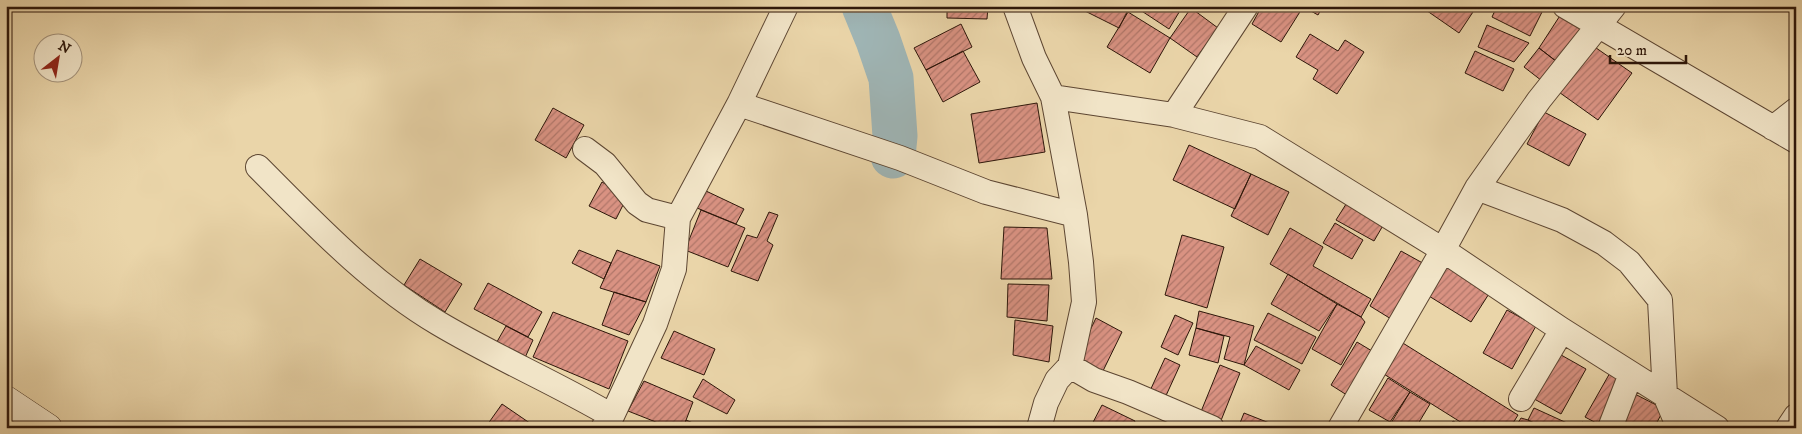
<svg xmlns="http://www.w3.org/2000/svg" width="1802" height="434" font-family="'IM FELL DW Pica',serif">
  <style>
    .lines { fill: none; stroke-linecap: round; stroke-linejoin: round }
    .river { stroke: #9fb5b5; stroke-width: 45 }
    .building { fill: url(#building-hatch); stroke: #2e170a }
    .minor-casing { stroke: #5d4632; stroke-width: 26 }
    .secondary-casing { stroke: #2e170a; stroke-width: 29 }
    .minor { stroke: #f1e4c7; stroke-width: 24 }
    .secondary { stroke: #f1e4c7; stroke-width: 28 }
  </style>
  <defs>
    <pattern id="building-hatch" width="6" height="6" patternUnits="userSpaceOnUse" patternTransform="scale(1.25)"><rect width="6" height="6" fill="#d99282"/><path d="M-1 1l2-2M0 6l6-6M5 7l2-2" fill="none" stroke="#b07669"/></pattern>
  </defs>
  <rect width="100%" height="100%" fill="#ead5a9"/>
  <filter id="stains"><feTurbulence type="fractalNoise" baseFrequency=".004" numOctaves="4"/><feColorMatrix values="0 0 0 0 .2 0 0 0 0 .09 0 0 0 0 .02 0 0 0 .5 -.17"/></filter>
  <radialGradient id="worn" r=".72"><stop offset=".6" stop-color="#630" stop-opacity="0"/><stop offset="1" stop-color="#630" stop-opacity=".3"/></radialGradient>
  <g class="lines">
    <path class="river" d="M864,6L878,40L891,78L895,136L893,156"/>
  </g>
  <path class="building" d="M947,6H988L987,19L947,18Z
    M1075,6H1130L1119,28Z
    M1134,6H1177L1181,9L1169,29Z
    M1262,6H1302L1303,7L1281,42L1252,24Z
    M1302,6H1323L1318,15Z
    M1420,6H1477L1459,33Z
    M1497,6H1545L1530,36L1492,17Z
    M1191,8L1218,28L1197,57L1170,38Z
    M1563,11L1588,27L1561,65L1539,48Z
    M1128,12L1170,38L1150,73L1107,47Z
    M961,24L972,47L926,70L914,48Z
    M1487,25L1529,43L1514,62L1478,47Z
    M1310,34L1338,51L1345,40L1364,52L1337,94L1313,79L1318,70L1296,57Z
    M1589,43L1632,73L1598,120L1556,90Z
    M1539,48L1561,65L1546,84L1524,67Z
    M963,51L980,82L943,102L926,70Z
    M1475,51L1514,69L1503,91L1465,73Z
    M1037,103L1045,152L979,163L971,114Z
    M553,108L584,125L566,158L535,140Z
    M1544,112L1586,134L1569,166L1527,144Z
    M1189,145L1251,174L1235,209L1173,180Z
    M1251,174L1289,192L1268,235L1231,216Z
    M602,182L627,197L616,219L589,206Z
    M706,191L744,209L736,224L697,208Z
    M1348,201L1385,222L1374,241L1336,220Z
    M701,210L745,228L728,267L685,250Z
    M769,212L778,215L767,241L773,245L758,281L731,271L747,235L757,238Z
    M1335,223L1363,240L1352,259L1323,243Z
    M1004,227L1047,228L1052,279H1001Z
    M1290,228L1323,247L1313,266L1371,299L1361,317L1270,264Z
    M1182,235L1224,247L1207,308L1165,295Z
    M579,250L611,263L604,279L572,263Z
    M617,250L660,266L646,302L600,288Z
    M1401,251L1428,266L1396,322L1370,306Z
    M420,259L462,284L445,312L404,285Z
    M1444,260L1492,289L1471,322L1424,293Z
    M1288,274L1337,304L1319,331L1271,304Z
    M488,283L542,312L528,337L474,309Z
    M1008,284L1049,285L1047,321L1007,317Z
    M614,292L646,302L629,335L602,325Z
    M1337,304L1361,317L1365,322L1341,365L1312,349Z
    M1507,310L1536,326L1512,369L1483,353Z
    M1199,311L1254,326L1244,365L1224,359L1230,337L1196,328Z
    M553,312L628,341L609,389L533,357Z
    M1268,313L1316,337L1302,364L1254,340Z
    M1175,315L1193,323L1178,355L1161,347Z
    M1096,318L1122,332L1101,375L1074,363Z
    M1015,320L1053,326L1049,362L1013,355Z
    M506,326L533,340L523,362L494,347Z
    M1196,328L1224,336L1218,363L1189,355Z
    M674,331L715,349L704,375L661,358Z
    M1398,340L1518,415L1510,428H1470L1379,371Z
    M1357,342L1377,354L1350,397L1331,385Z
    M1256,346L1300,370L1289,390L1244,365Z
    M1554,351L1586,369L1561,414L1529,396Z
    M1165,358L1180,365L1164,400L1149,393Z
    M1220,365L1240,373L1220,423L1200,414Z
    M1611,371L1625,379L1600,425L1585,417Z
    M1388,378L1410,392L1390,422L1369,410Z
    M703,379L735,400L727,414L693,397Z
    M644,381L693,402L683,428H671L628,411Z
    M1410,392L1430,404L1418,424L1425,428H1388Z
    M1631,392L1664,409L1654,428H1612Z
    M502,404L537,428H485Z
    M1102,405L1135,421L1132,428H1090Z
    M1534,408L1578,428H1545L1528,420Z
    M1244,413L1282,428H1238Z
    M1521,418L1528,420L1540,428H1515Z
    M686,420L702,427L701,428H683Z
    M1453,421L1465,428H1449Z
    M1582,422L1595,428H1579Z"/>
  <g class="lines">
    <defs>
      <path id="minor" d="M1015,6L1034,58L1053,97L1075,215L1081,262L1084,302L1070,366L1057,380L1046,403L1039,428
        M1565,6L1796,141
        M1053,97L1174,115L1260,137L1443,250L1562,330L1717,428
        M739,104L900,158L986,192L1075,215
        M1174,115L1246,6
        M1773,128L1796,110
        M585,149L605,164L637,203L647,210L678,218
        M258,167C314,223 369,282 438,323C495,357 556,383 612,416
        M1477,188L1562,220L1604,243L1629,262L1660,300L1665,395L1679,428
        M1070,366L1094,380L1128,392L1212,428
        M1521,399L1562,330
        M603,428L612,416L655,324L674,269L678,218L739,104L786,6
        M1340,428L1443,250L1477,188L1539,100L1614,6
        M1610,428L1631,374
        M1788,428L1796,416"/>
      <path id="secondary" d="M6,400L48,428"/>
    </defs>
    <use href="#minor" class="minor-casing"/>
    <use href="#secondary" class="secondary-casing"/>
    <use href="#minor" class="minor"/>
    <use href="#secondary" class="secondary"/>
  </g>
  <rect width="1802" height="434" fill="none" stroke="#ead5a9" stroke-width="25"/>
  <rect x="8" y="8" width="1787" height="419" fill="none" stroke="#2e170a" stroke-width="2.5"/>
  <rect x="12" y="12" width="1777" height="409" fill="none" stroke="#2e170a"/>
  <g transform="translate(58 58) rotate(31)"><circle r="24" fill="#f1e4c7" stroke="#a3927b"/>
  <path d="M0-4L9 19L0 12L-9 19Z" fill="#8f2418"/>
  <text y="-8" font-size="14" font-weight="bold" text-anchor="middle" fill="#2e170a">N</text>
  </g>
  <path d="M1610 55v8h76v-8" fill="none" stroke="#2e170a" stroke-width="2.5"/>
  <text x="1617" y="55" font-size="15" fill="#2e170a" stroke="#f1e4c7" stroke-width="4" paint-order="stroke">20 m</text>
  <rect width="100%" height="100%" filter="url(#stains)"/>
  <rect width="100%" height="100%" fill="url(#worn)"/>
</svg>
